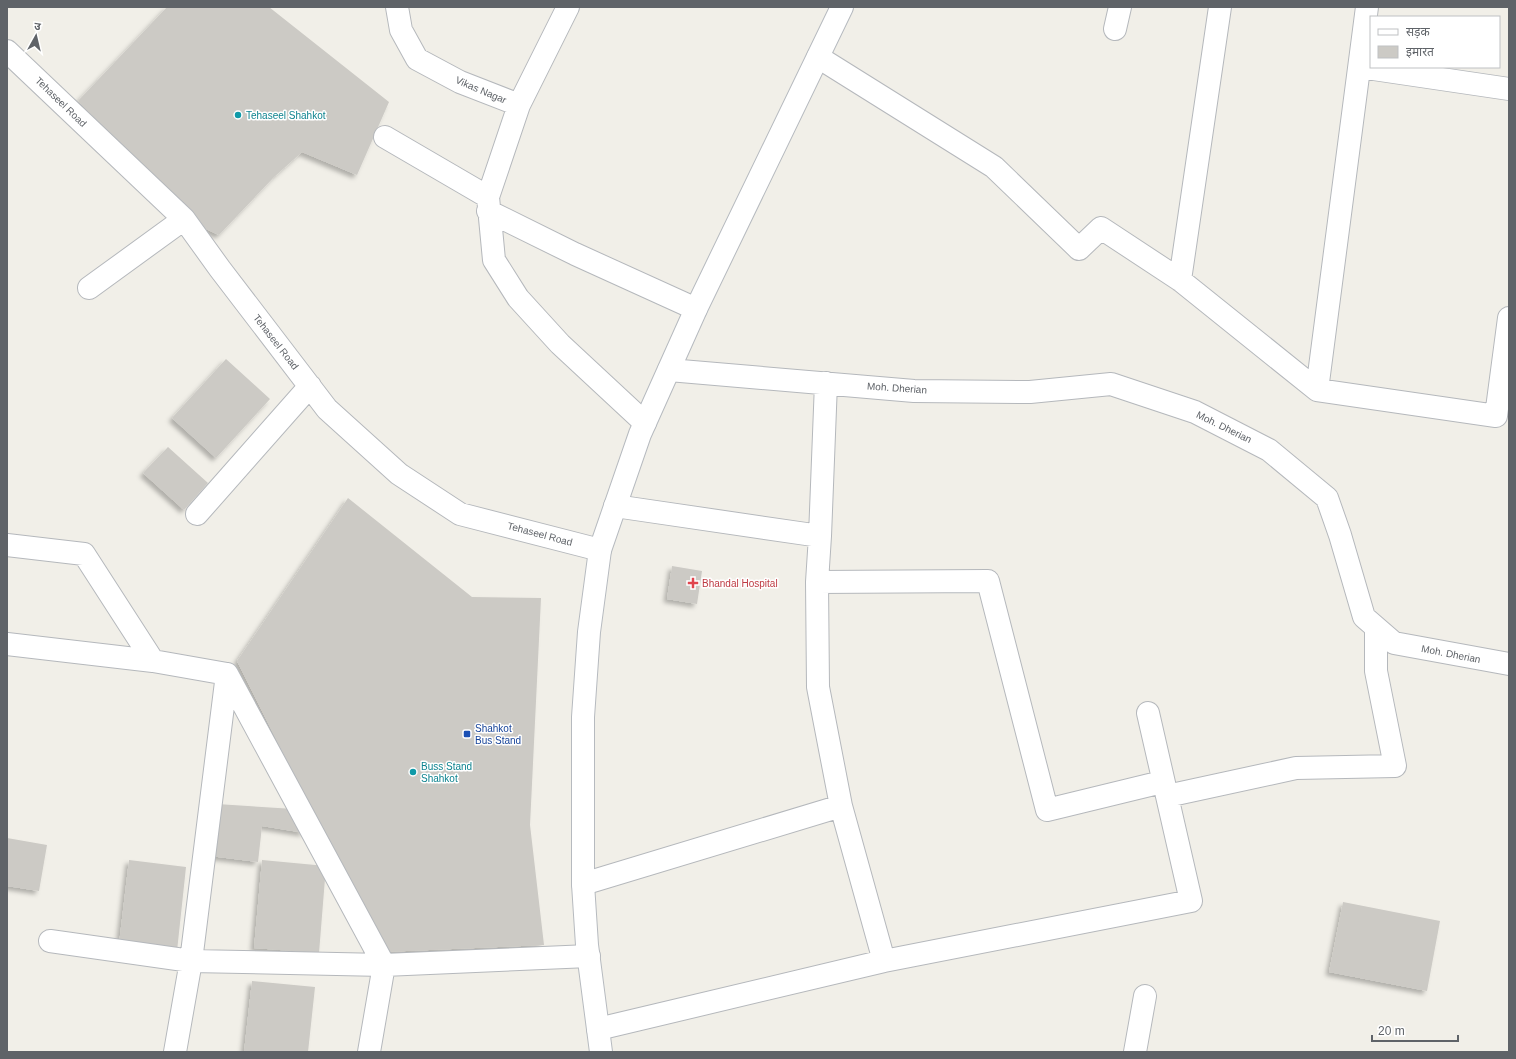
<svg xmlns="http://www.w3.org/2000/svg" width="1516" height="1059" font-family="Helvetica,'Noto Sans Devanagari',sans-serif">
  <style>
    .building { fill: #cccac5; filter: url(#shadow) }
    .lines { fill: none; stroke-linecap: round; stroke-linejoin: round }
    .street-casing { stroke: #b5b8bc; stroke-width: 24 }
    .secondary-casing { stroke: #b6babf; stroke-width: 24 }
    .street { stroke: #fff; stroke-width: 22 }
    .secondary { stroke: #fff; stroke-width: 22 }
    .culture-dot { fill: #0f9aa8; stroke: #fff; stroke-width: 1.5 }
    .health-dot { fill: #e0444e; stroke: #fff; stroke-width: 1.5 }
    .transit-dot { fill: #1a4fb4; stroke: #fff; stroke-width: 1.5 }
    .labels { text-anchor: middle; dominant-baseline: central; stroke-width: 3; stroke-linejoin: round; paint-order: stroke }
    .street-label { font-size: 10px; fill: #5f6368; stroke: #fff }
    .culture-label { font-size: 10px; fill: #0d838f; stroke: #fff; text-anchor: start }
    .health-label { font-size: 10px; fill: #be3a42; stroke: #fff; text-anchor: start }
    .transit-label { font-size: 10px; fill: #164399; stroke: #fff; text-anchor: start }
  </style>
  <defs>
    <filter id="shadow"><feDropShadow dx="-3.5" dy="3.5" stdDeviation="2" flood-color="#0004"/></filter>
  </defs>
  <rect width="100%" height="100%" fill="#f1efe8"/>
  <path class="building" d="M167,7H269L389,102L357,175L302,152L274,177L219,235L184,219L121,145L78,101Z
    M226,359L270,399L216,458L172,418Z
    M168,447L208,483L184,510L143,473Z
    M348,498L472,597L541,598L530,825L544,945L383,952L237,661Z
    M672,566L702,571L697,604L667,599Z
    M217,804L294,809L305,833L262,826L258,862L210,856Z
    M7,838L47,845L39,891L7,886Z
    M129,860L186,867L177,951L119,944Z
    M262,860L326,866L319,953L254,948Z
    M1343,902L1440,921L1427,991L1329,972Z
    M252,981L315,987L308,1052H244Z"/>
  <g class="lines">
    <defs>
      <path id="street" d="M397,7L401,30L417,59L460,82L519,105
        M568,7L519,105L488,197L494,260L518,298L560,344L645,423
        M1115,29L1120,7
        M7,51L184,219L220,269L327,409L399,474L460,514L600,550
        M818,57L994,167L1079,249L1101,228L1180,280L1317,390L1496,416L1509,318
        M1360,67L1509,89
        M385,137L488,197
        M488,211L575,254L696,309
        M1180,280L1220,7
        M89,288L184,219
        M669,370L914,391L1030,392L1111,384L1195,412L1269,450L1327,498L1340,535L1364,617L1394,643L1509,664
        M826,383L820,536L817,582L818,687L841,806L884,961
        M1317,390L1367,7
        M615,506L820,536
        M197,514L310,386
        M7,545L84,554L153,661L227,674L384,965L589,956
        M817,582L988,581L1047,810L1162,782
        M7,644L153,661
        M1167,796L1296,768L1395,766L1376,671V628
        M583,884L841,806
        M50,941L191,961L384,965L369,1052
        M598,1029L884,961L1191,901L1148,713
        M175,1052L191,961L227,674
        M1135,1052L1145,996"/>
      <path id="secondary" d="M601,1052L587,945L583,884V717L589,632L600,550L640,434L696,309L842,7"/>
    </defs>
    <use href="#street" class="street-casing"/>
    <use href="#secondary" class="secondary-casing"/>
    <use href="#street" class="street"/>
    <use href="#secondary" class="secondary"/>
  </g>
  <g class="culture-dot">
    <circle cx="238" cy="115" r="4"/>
    <circle cx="413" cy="772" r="4"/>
  </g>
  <path class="health-dot" d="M691 577h4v4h4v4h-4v4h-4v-4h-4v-4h4z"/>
  <rect class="transit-dot" x="463" y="730" width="8" height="8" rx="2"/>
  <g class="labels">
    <g class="street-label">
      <text transform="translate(481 90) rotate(23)">Vikas Nagar</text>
      <text transform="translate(61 102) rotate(44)">Tehaseel Road</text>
      <text transform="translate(276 342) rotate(52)">Tehaseel Road</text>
      <text transform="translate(897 388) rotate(4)">Moh. Dherian</text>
      <text transform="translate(1224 427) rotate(26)">Moh. Dherian</text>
      <text transform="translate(540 534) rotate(15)">Tehaseel Road</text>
      <text transform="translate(1451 654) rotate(11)">Moh. Dherian</text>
    </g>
    <g class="culture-label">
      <text x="246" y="115">Tehaseel Shahkot</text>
      <text x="421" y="766">Buss Stand<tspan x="421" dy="12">Shahkot</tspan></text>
    </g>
    <g class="health-label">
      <text x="702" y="583">Bhandal Hospital</text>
    </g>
    <g class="transit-label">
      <text x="475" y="728">Shahkot<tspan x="475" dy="12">Bus Stand</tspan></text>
    </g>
  </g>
  <rect width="1516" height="1059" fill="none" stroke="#5f6368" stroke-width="16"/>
  <rect x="1370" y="16" width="130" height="52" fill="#ffffff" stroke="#bfc1c3"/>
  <rect x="1378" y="29" width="20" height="6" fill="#ffffff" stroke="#bfc1c3"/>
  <text x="1406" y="36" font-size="12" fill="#5f6368">सड़क</text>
  <rect x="1378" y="46" width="20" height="12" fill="#cccac5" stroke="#bfc1c3"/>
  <text x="1406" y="56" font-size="12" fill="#5f6368">इमारत</text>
  <g transform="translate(36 36) rotate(8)" stroke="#ffffff" stroke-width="3" paint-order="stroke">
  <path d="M0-3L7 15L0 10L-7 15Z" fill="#5f6368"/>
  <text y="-6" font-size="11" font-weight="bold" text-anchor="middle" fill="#5f6368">उ</text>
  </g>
  <path d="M1372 1035v6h86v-6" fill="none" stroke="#5f6368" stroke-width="2"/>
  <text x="1378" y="1035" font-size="12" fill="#5f6368" stroke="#ffffff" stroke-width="3" paint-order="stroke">20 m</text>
</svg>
